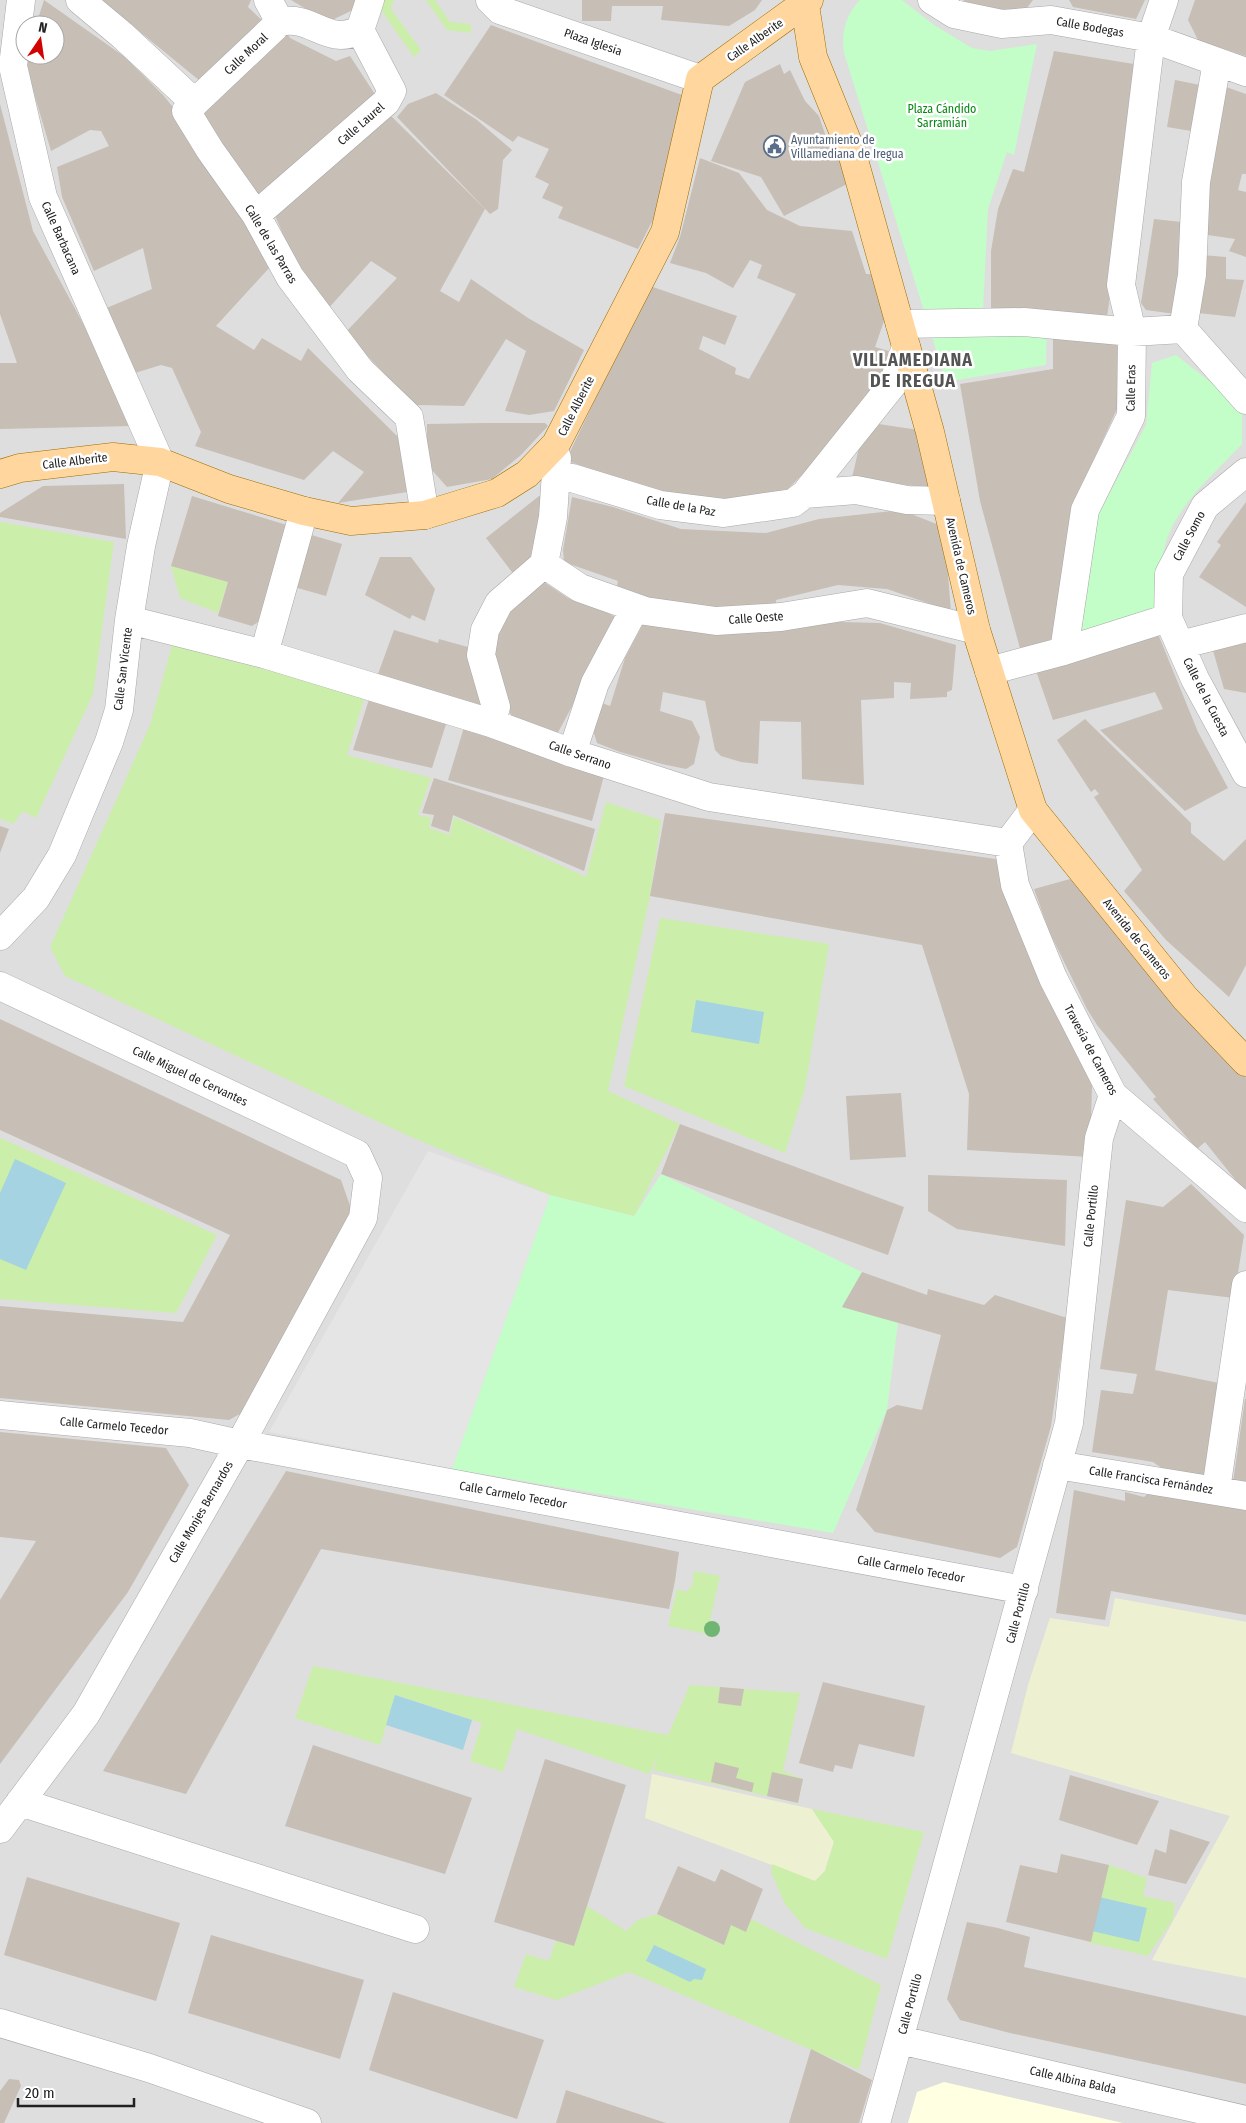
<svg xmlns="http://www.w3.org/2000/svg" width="1246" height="2123" font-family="'Fira Sans Condensed',sans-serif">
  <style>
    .residential { fill: #dfdede; fill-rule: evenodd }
    .education { fill: #ffffe2 }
    .farmland { fill: #eef1d1 }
    .grass { fill: #cbeeaa }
    .park { fill: #c3fdc8 }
    .parking { fill: #e5e5e5 }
    .water { fill: #a5d3e1 }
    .building { fill: #c7beb6 }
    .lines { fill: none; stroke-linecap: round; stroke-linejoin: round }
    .minor-casing { stroke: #a8a8a8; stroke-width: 29 }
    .major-casing { stroke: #9d6c00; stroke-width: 29 }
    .minor { stroke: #fff; stroke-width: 28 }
    .major { stroke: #ffd79e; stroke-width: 28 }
    .tree { fill: #70b672 }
    .labels { text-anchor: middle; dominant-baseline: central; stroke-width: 5; stroke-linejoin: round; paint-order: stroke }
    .street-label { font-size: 12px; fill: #212121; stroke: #fff }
    .park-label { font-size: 12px; fill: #058812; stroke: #fff }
    .service-label { font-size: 12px; fill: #4e5e75; stroke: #fff; text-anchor: start }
    .district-label { font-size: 18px; font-weight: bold; letter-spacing: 1px; fill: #545454; stroke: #fff }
  </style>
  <rect width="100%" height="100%" fill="#f2eee7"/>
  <path class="residential" d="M0,0H1246V2123H0ZM25,25H55V55H25Z"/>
  <path class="education" d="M944,2082L1123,2123H908L917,2092Z"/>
  <path class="farmland" d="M1115,1598L1246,1622V1978L1152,1960L1230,1816L1011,1753L1028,1685L1050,1618L1109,1627Z
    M652,1774L812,1809L834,1841L825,1871L815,1881L645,1818Z"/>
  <path class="grass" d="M384,0H394L391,9L421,50L414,57L381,10Z
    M426,0H435L450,22L471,24V33L447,30Z
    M0,522L114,542L93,694L36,818L23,811L13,824L0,819Z
    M171,566L228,582L218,613L180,598Z
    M172,645L365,696L347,755L431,778L418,815L431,818L429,828L450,835L454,817L586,877L606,802L661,820L650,896L608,1091L680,1124L634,1216L550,1195L411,1137L65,976L50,947L150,725Z
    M660,918L829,944L805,1088L785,1153L624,1086Z
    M0,1138L217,1235L176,1313L0,1299Z
    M694,1571L720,1576L707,1634L668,1626L677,1589L688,1592L689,1587H692Z
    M313,1666L668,1735L690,1685L800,1693L783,1771L803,1779L798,1803L653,1770L659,1754L649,1774L517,1729L503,1772L470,1761L482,1723L396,1695L380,1745L295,1718Z
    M812,1809L924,1832L887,1959L805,1928L785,1904L771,1872L772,1864L815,1881L825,1871L834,1842Z
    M1109,1865L1147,1878L1143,1896L1175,1903L1173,1919L1148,1956L1087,1942L1102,1866Z
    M587,1906L626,1931L638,1920L657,1914L723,1945L731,1925L746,1931L751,1919L881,1985L859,2070L629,1972L557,2000L514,1987L526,1954L549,1961L556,1941L574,1946Z"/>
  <path class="park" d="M860,0H902L934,25L972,48L990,51L1037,44L1014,155L1007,152L988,209L983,311L1047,317L1046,365L946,382L845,56C840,36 845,15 860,0Z
    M1176,355L1242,407V444C1216,472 1183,499 1168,536C1159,560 1160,587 1157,612L1078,633L1099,513L1146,425L1152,363Z
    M661,1174L862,1272L842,1307L898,1322L887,1410L833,1533L452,1469L550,1195L634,1216Z"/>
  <path class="parking" d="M428,1151L550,1195L452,1469L269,1432Z"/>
  <path class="water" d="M696,1000L764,1012L759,1044L691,1032Z
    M15,1159L66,1183L26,1270L0,1259V1193Z
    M395,1695L472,1720L463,1750L386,1725Z
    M1099,1897L1147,1908L1139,1942L1092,1931Z
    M654,1945L706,1969L702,1980L694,1979L690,1982L646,1961Z"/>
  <path class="building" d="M44,0L125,57L163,95L195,134L271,266L216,326L254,350L262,338L301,361L308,348L398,437L407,492L338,503L364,472L333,451L304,480L195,446L201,432L172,368L161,365L135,373L104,309L152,289L143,248L94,271L62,197L57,167L109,146L101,131L90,130L51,151L25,63L27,55H55V25H36Z
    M101,0H251L248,7L267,25L200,81Z
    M291,0H360L357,8L328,22Z
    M582,0H762L755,10L729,26L661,20L663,6H612L611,21H582Z
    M963,0H1033L1020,17L985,16Z
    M1069,0H1145L1136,19L1073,7Z
    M1195,0H1246V56L1198,40L1188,20Z
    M491,25L690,98L663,200L638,249L558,218L563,207L542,198L549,184L535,177L549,149L518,136L513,142L444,95Z
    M287,33L290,38L336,61L350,56L378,99L256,204L195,117Z
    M1054,51L1140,65L1107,318L1050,315L991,308V251L998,209L1013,169L1024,172Z
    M780,64L784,74L790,70L805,101L819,116L825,134L853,181L784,216L761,177L711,161L745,82Z
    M1175,80L1205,86L1197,132L1167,127Z
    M1226,87L1246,94V174H1242L1238,190L1246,192V257L1229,251L1235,239L1201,234L1205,188Z
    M436,93L477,120L512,150L503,160L498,209L490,214L397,117L408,104Z
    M0,104L33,231L111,375L133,426L0,429V363H17L0,314Z
    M386,111L485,209L440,291L459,302L471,279L528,318L584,350L554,411L529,415L505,411L526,351L506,339L464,406L417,405L378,383L384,373L345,333L397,278L371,261L326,311L301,276L273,211Z
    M700,158L739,173L767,210L800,226L852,231L866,274H879L885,318L875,347L892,352L870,409L848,428L784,493L723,503L640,489L566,460L650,286L737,316L725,345L703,336L699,349L736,368L735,374L749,379L796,294L757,278L762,265L750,260L733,288L706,273L670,263L680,237Z
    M1154,219L1191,223L1175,314L1146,310L1141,303Z
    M1202,255L1226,257V279L1244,280L1235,317L1198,313Z
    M1053,329L1123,345L1117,409L1072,508L1062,641L1021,652L980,501L960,384L1053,369Z
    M865,422L919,430L930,493L915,486L899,484L898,491L851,482Z
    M484,423H545L548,426L521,455L492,479L447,487L423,460V442H427V424Z
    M124,484L126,539L0,517V513L43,486Z
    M192,496L290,526L264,618L252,626L218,616L228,582L171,566Z
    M539,496L551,498L543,547L518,580L486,538Z
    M572,497L613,507L681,529L766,533L819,519L901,510L944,527L951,611L887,589L838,585L776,600V607L717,614L669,607L617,586L618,581L564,562L563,550Z
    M1246,502V607L1199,577L1221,545L1217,542Z
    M308,534L342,544L326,596L294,587Z
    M380,557H411L435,589L425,621L412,615L410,619L365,595Z
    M538,578L568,598L604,611L619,619L555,738L511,716L490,648L511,606Z
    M802,621L880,623L956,645L952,690L947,692V697L910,699L911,683L894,682V698L861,700L864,785L802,779L801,722L760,721L758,764L741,762L721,756L715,750L705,701L663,692L660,711L692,721L700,737L694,764L686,769L662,764L620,752L597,743L593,730L602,703L610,706L625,658L643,624Z
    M1156,629L1198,732L1228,788L1185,811L1100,730L1163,709L1155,692L1053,720L1034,665Z
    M394,630L438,643L439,639L475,649L485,701L481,706L378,674Z
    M1246,643V693L1224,689L1212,647Z
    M371,693L448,718L432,768L353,750Z
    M1085,719L1191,823V833L1224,861L1246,839V965L1229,997L1166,940L1124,891L1142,870L1094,797L1099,794L1095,789L1091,792L1057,740Z
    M465,724L606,768L592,821L448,780Z
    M434,778L595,829L584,871L453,815L449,832L431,826L434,815L422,813Z
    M665,813L996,859L1092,1086L1090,1157L967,1150L969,1094L922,945L650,896Z
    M0,826L9,829L0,853Z
    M1070,879L1246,1078V1193L1205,1142L1197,1149L1153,1099L1156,1097L1097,1025L1087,1009L1049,931L1034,889Z
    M0,1019L341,1180L354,1217L247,1410L229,1420L0,1398V1306L183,1322L230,1235L0,1130Z
    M901,1093L906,1157L850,1160L846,1096Z
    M680,1124L904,1207L888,1255L661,1174Z
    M928,1175L1067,1180L1065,1246L957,1229L928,1211Z
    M1191,1184L1244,1235L1234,1298L1168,1290L1155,1370L1224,1384L1212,1479L1163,1469L1153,1462L1092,1452L1101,1390L1133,1394L1137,1374L1100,1369L1126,1200L1163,1207Z
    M862,1272L927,1295L928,1289L984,1305L995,1295L1067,1318L1051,1426L1017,1547L1000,1558L875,1532L856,1510L887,1410L897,1405L922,1410L941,1335L842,1307Z
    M1245,1399H1246V1485L1233,1482Z
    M0,1432L166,1448L189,1485L128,1592L0,1764V1600L36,1541L0,1537Z
    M286,1471L679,1552L675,1581L669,1609L321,1549L186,1794L103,1771Z
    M1153,1489L1246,1509V1615L1111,1591L1105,1620L1056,1613L1074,1490L1125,1501V1492L1144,1497Z
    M823,1682L925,1706L914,1757L859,1744L852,1769L835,1765L833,1772L799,1763Z
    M720,1687L744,1689L741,1706L718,1703Z
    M313,1745L472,1798L445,1874L285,1826Z
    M545,1759L626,1785L574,1946L494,1922Z
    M715,1762L739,1768L736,1778L754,1783L752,1792L711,1782Z
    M772,1772L803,1779L798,1803L767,1796Z
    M1070,1775L1159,1801L1137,1845L1059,1820Z
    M1170,1829L1210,1842L1186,1884L1148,1875L1155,1849L1166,1853Z
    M1061,1854L1109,1865L1091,1942L1006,1922L1020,1865L1057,1873Z
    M678,1866L715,1882L721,1869L763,1889L746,1932L731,1925L724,1945L657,1914Z
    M27,1877L180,1923L156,2001L4,1955Z
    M967,1922L998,1928L1030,1937L1024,1967L1246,2016V2084L1010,2033L960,2020L947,1999Z
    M211,1935L364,1980L340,2059L188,2013Z
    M393,1992L544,2040L517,2119L369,2070Z
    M811,2049L872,2080L859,2123H789Z
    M9,2079L19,2080L21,2086L4,2123H0V2091Z
    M566,2090L666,2123H556Z"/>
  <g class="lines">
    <defs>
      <path id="minor" d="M80,0L122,35L194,102
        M268,0L280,22
        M490,0L500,10L700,79
        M932,0L954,14L1002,24L1051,20L1151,38L1246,72
        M360,30C327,47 312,14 280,22L186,111L210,150L256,215L290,277L360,370L409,417L425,515
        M360,30L370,0
        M256,215L386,102L392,91L360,30
        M900,324L1024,322L1132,332L1183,329L1246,400
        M1183,329L1192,275L1196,182L1217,62
        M1246,472L1205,506L1169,574L1168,618L1195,679L1246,773
        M557,477L572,478L660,505L724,513L793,503L805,494L856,490L907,500L946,501
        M805,494L893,384L906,347
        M544,564L580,588L645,611L716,621L781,617L867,603L976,630
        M129,620L264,654L491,723L572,753L709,797L1008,843L1033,810
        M1180,645L1246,628
        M1064,651L1168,618
        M264,654L304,511
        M989,671L1064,651L1085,510L1131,416L1132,332L1121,285L1151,38L1164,0
        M491,723L496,707L481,655L485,630L499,603L544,564L553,517L557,458
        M572,753L595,683L635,608
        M1008,843L1015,885L1053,978L1113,1095L1246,1208
        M0,936L36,898L62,855L109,742L119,710L129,620L141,546L160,462L43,197L13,66L21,0
        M0,986L357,1154L368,1178L363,1218L240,1444L86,1714L0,1829
        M0,1415L190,1433L240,1444L1024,1590
        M1057,1465L1246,1496
        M1216,1490L1246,1285
        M20,1802L415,1929
        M0,2023L149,2068L307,2123
        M900,2040L1246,2120
        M876,2123L1069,1423L1099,1138L1113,1095"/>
      <path id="major" d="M805,5L813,57L852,153L930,432L976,630L1033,810L1185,998L1246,1062
        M0,474L20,468L113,457L160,462L229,489L304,511L351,521L425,515L497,493L527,474L556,444L665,232L700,79L809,0"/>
    </defs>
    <use href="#minor" class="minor-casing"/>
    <use href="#major" class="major-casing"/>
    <use href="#minor" class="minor"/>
    <use href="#major" class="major"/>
  </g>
  <circle class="tree" cx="712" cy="1629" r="8"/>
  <defs>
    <symbol id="civic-ring" viewBox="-11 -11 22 22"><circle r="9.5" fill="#fff" stroke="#5c6f8a" stroke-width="1.5"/><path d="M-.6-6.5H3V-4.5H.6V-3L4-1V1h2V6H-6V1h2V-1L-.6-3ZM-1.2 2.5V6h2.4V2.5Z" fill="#5c6f8a"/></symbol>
  </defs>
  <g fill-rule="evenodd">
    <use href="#civic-ring" x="762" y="134" width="25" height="25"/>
  </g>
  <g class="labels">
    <g class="street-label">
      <text transform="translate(1090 27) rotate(10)">Calle Bodegas</text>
      <text transform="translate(755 40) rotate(-35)">Calle Alberite</text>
      <text transform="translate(593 42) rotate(19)">Plaza Iglesia</text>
      <text transform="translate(246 54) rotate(-43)">Calle Moral</text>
      <text transform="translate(361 124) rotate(-41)">Calle Laurel</text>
      <text transform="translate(61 238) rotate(66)">Calle Barbacana</text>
      <text transform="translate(271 244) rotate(59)">Calle de las Parras</text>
      <text transform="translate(1131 388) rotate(-89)">Calle Eras</text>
      <text transform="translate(576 406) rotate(-63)">Calle Alberite</text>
      <text transform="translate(75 461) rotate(-7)">Calle Alberite</text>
      <text transform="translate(681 506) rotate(10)">Calle de la Paz</text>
      <text transform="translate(1189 536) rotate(-62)">Calle Somo</text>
      <text transform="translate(961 566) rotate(77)">Avenida de Cameros</text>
      <text transform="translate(756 618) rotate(-4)">Calle Oeste</text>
      <text transform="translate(123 669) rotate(-83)">Calle San Vicente</text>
      <text transform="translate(1206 697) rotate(63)">Calle de la Cuesta</text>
      <text transform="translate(580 755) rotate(19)">Calle Serrano</text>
      <text transform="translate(1137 939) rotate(51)">Avenida de Cameros</text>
      <text transform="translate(1091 1050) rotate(62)">Travesía de Cameros</text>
      <text transform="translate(190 1076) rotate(25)">Calle Miguel de Cervantes</text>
      <text transform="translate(1091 1216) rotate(-84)">Calle Portillo</text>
      <text transform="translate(114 1426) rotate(5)">Calle Carmelo Tecedor</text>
      <text transform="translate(1151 1480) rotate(9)">Calle Francisca Fernández</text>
      <text transform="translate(513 1495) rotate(10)">Calle Carmelo Tecedor</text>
      <text transform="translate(201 1512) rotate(-60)">Calle Monjes Bernardos</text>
      <text transform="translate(911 1569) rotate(10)">Calle Carmelo Tecedor</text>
      <text transform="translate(1018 1613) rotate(-75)">Calle Portillo</text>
      <text transform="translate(910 2004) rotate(-75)">Calle Portillo</text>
      <text transform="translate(1073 2080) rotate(13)">Calle Albina Balda</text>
    </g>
    <g class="park-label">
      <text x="942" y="109">Plaza Cándido<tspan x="942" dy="14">Sarramián</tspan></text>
    </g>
    <g class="service-label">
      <text x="791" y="140">Ayuntamiento de<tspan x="791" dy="14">Villamediana de Iregua</tspan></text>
    </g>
    <g class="district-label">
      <text x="913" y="360">VILLAMEDIANA<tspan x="913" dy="21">DE IREGUA</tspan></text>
    </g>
  </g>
  <g transform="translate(40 40) rotate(13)"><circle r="24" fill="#ffffff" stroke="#a6a6a6"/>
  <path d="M0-4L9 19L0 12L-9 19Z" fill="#d10300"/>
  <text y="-8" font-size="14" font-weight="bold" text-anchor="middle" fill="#212121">N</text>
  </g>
  <path d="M18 2098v8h116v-8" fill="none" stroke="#212121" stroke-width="2.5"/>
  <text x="25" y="2098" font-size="15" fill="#212121" stroke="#ffffff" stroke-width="4" paint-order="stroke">20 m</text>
</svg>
